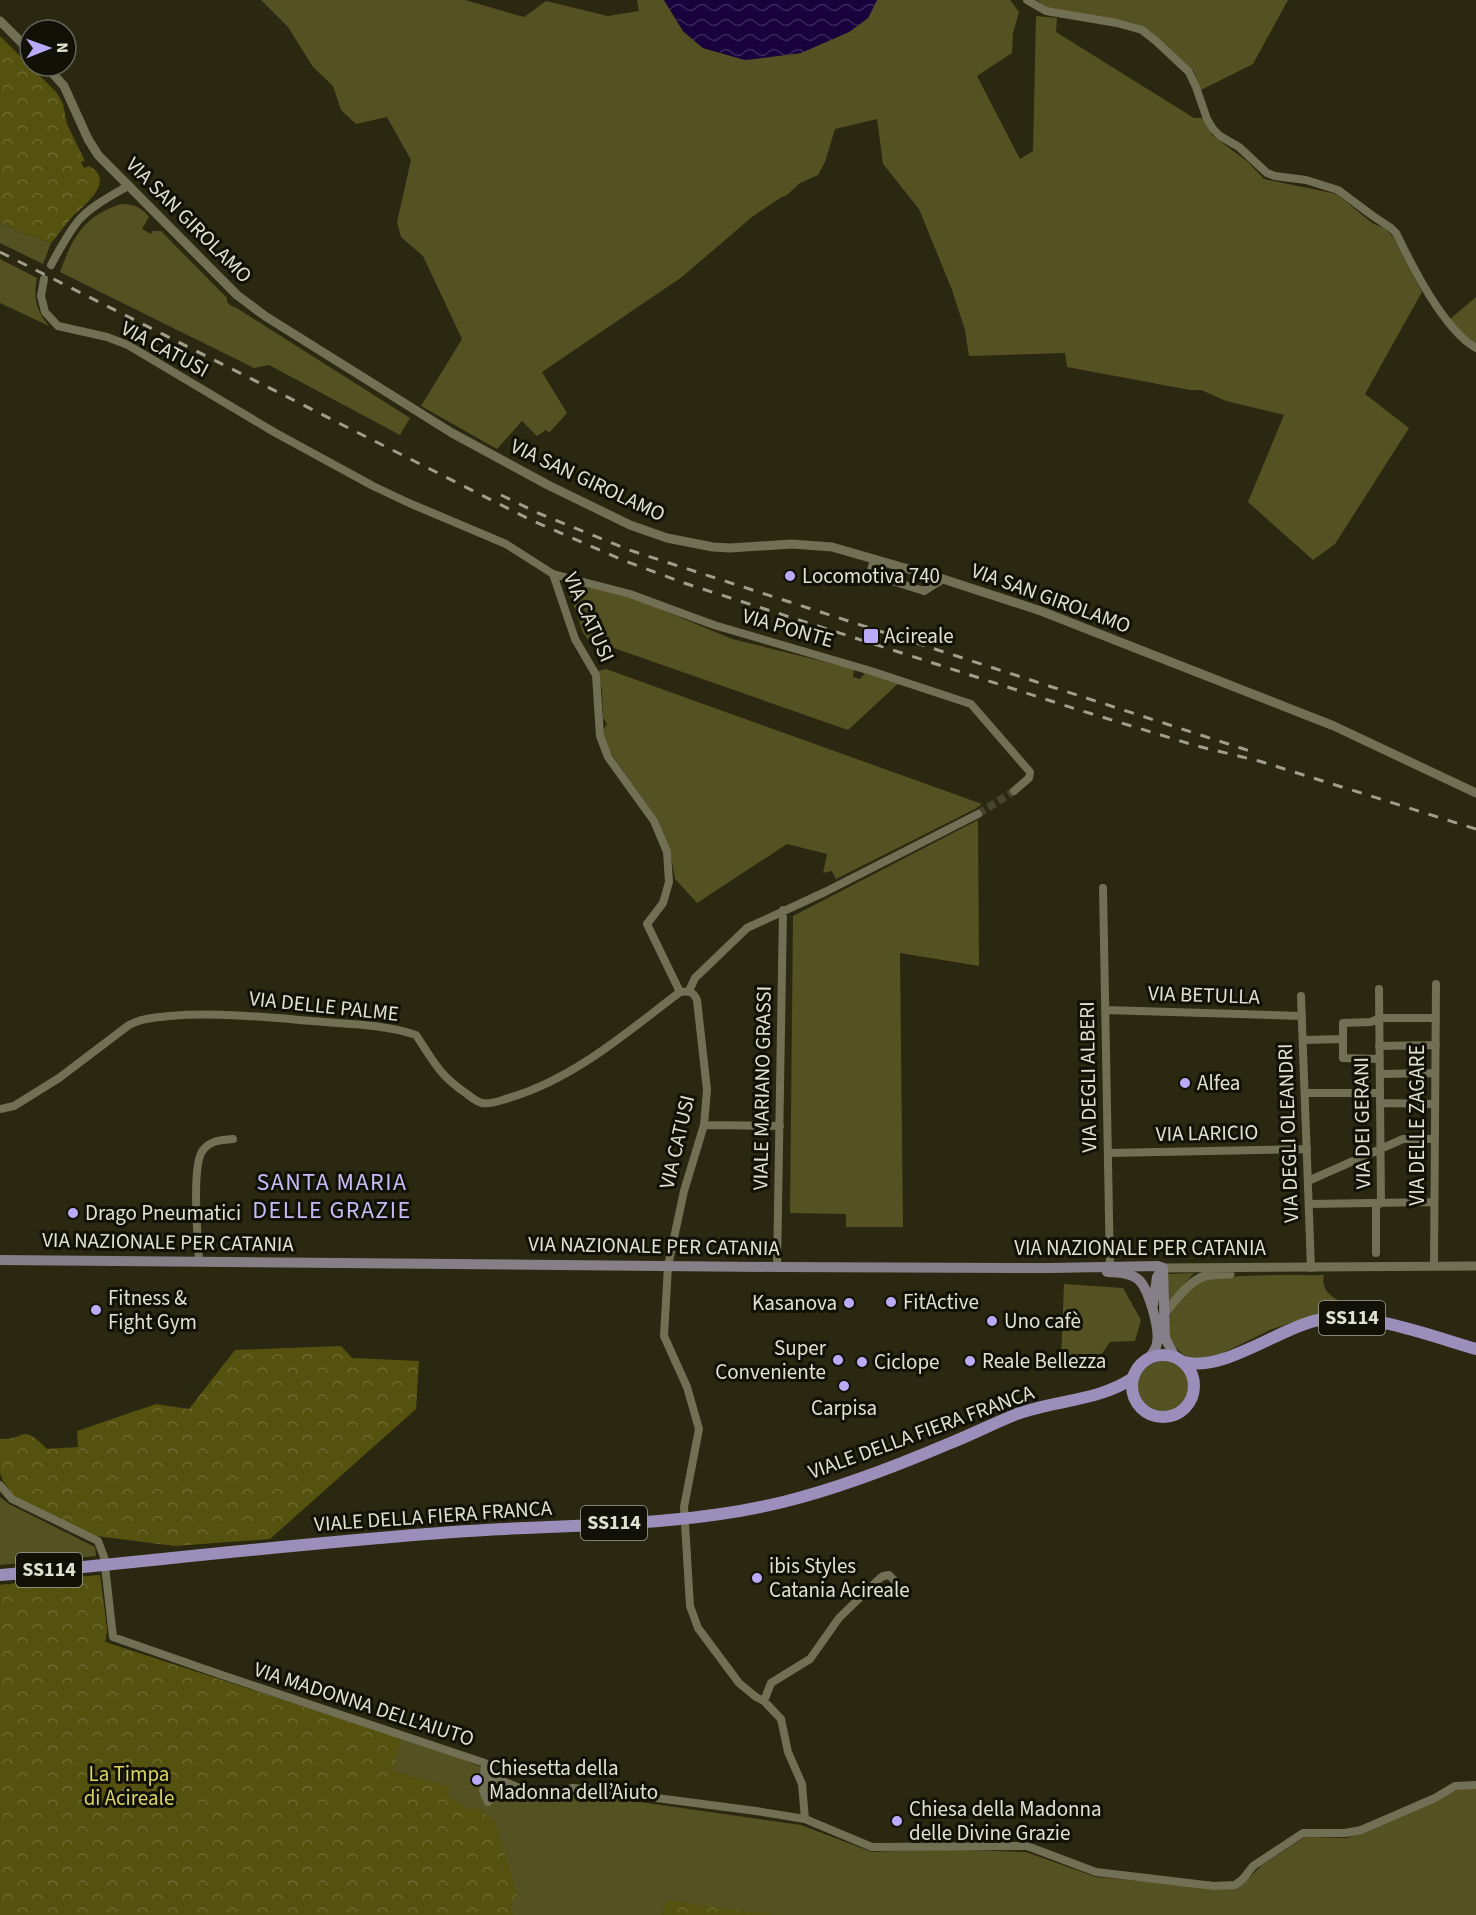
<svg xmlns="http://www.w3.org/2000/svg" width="1476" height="1915" font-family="'Source Sans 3',sans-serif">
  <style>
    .green { fill: #545122 }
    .forest { fill: url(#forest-crowns) }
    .water { fill: url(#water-waves) }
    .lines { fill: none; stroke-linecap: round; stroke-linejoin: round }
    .minor-tunnel { stroke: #45442d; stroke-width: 8; stroke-dasharray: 8 4; stroke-linecap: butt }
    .minor { stroke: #716f54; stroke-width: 8 }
    .tertiary { stroke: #716f54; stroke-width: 9 }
    .secondary { stroke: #857f87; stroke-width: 10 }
    .primary { stroke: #9a8fba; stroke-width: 12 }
    .rail { stroke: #a09f8d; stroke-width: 3; stroke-dasharray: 10 10; stroke-linecap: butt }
    .poi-dot { fill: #b9abf7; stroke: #111107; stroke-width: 2 }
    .labels { text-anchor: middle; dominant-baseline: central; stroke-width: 6; stroke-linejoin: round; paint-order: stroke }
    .shield { fill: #111107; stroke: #a3a395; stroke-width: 1.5 }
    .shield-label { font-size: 20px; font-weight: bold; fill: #e1e1d2 }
    .street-label { font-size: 21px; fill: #e1e1d2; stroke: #111107 }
    .poi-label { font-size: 21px; fill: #e1e1d2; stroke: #111107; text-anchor: start }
    .park-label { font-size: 21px; fill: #dbd465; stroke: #111107 }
    .quarter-label { font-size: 24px; letter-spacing: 1.5px; fill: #c6bcf5; stroke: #111107 }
  </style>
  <defs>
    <pattern id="forest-crowns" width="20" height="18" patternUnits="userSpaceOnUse" patternTransform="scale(1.5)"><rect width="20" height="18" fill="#55510f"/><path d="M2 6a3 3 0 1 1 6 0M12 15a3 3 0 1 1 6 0" fill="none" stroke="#6d6a31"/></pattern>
    <pattern id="water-waves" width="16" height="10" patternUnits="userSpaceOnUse" patternTransform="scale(1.5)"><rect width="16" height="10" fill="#1a023f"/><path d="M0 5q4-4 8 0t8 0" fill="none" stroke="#3b275a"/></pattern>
  </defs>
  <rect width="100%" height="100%" fill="#2a2810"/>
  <path class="green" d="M261,0H465L524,17L546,1L608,16L639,11L637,0H664L683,31L703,48L745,60L800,53L849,32L868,18L877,0H1010L1019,12L1013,33L1012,53L977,76L1020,159L1033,151L1036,16L1057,18L1056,32L1194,118H1202L1212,135L1248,162L1264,179L1332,193L1338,195L1372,223L1386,229L1393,237L1422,292L1365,394L1409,428L1335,544L1313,560L1248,502L1284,415L1226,401L1201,390H1190L1067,367L1065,353L969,356L965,330L952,290L919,209L883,164L877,119L835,129L825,162L818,175L800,183L787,195L780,198L752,217L682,277L542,372L567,413L549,433L546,430L537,436L522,421L497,449L421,406L462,339L423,256L401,237L397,222L411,160L387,117L356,124L341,110L333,86L313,67L288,27Z
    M1037,0H1288L1253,64L1201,90L1194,71L1158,39L1143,28L1048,9Z
    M121,204C134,204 141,207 149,217L142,229L151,234L153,231H161L227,298V302L231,306L235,307L410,418L400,435L269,365L254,368L60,272C73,236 84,216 121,204Z
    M0,222L19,232L51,243L43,264L0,243Z
    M0,259L37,278C33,297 36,311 49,326L0,303Z
    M1476,297V345L1465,337L1450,319Z
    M565,580L629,596L732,639L854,669L853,677L860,679L866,672L900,682L848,730L588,639L583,633Z
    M606,669L982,804L975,809L836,879L832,871L823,873L827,854L787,844L697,903L675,879L670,850L657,819L605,745L603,730L607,724L603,718L602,690L598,671Z
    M978,820L979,966L900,953L903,1227H846V1214L790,1213L793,916Z
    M1194,1273L1167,1303L1166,1274Z
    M1324,1275C1317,1302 1362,1308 1381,1313L1356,1311L1320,1313L1270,1330L1221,1354L1192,1360C1177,1352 1165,1338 1169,1320C1172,1307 1185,1290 1196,1284C1215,1272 1299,1276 1324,1275Z
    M1064,1284L1123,1288L1141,1320L1135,1341L1110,1342L1101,1355L1061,1362Z
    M1137 1387a26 26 0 1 1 52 0a26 26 0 1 1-52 0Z
    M0,1497L9,1504L95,1547L96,1556L0,1565Z
    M100,1575L107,1630L105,1642L447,1753L481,1767L480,1772L521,1793L552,1798L573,1794L605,1797L801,1825L872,1852L936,1849L1026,1852L1096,1877L1228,1889L1236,1888L1245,1882L1262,1865L1305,1837L1347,1838L1397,1818L1456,1790L1476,1788V1915H0V1585Z"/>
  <path class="forest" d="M0,36L57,93L63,104L67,124L85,161L81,162L84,168L89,166C117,181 84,205 72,217C65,225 58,235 51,243L19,232L0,222Z
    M341,1346L352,1358L419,1361L416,1409L270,1539L175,1546L96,1536L15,1497L3,1481L0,1473V1439C28,1440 20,1422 47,1449L78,1447L77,1431L156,1404L189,1409L235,1350Z
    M100,1575L107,1630L105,1642L401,1739L393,1771L449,1787L448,1795L467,1809H481L495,1822L517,1894L510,1908L513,1915H0V1585Z
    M666,1900L773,1915H661Z"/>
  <path class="water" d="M664,0H877L868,18L849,32L801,53L745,60L703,48L683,31Z"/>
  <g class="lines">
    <path class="minor-tunnel" d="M978,814L1014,791"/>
    <path class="minor" d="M1027,0L1046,11L1117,23L1142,30L1156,41L1189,72L1196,87L1207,119L1213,129L1220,136L1239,147L1267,173L1275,176L1306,180L1338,190L1373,216L1391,228L1396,233C1412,266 1444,330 1476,348
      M51,265C59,250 67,235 78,221C91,206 111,196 128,186
      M44,279L41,296L45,312L58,326L107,337L128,345L274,432L373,486L409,503L506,544L553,574L575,639L596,675L600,736L608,757L654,821L667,852L669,882L663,903L647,924L680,992
      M874,559L870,574L924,591L943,579
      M553,574L630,594L714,625L871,671L971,704L1030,772L1029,778L1014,791
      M1103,888L1110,1271
      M689,991L695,978L747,928L825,892L978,814
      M680,992C689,991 693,991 697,1000L707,1090L704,1125L684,1191L668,1266L664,1336L687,1387L699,1429L684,1507L690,1606L698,1628L739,1683L756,1697L764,1701L781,1719L788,1752L802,1784L805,1819L872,1847L1027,1846L1096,1872L1214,1886L1235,1885L1243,1879L1253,1866L1303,1833H1345L1361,1830L1435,1798L1455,1786L1476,1785
      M1301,996L1311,1268
      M1105,1010L1302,1016
      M1343,1039V1058L1380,1059
      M1303,1040L1343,1039V1023L1371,1022L1379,1018H1436
      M1379,1046L1436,1045
      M1380,1074L1435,1073
      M1305,1093H1380
      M1380,1103L1435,1104
      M0,1109L14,1106L59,1078L129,1025C142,1018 155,1018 169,1016C217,1012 264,1017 312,1021C347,1024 383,1024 416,1035C434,1062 439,1075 467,1094C471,1097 477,1102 482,1103C491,1105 501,1100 509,1098C574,1079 627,1032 680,992
      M704,1125L780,1126
      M1108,1153L1307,1149
      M1308,1181L1403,1139H1435
      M1309,1204L1434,1202
      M1376,1253V1206L1381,1203L1379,989
      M199,1261C198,1239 191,1165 203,1150C211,1140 221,1140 233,1139
      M1434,1266L1436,984
      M777,1267L783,910
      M0,1485L12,1499L98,1541L104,1557L113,1637L219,1674L485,1763L484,1773L524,1790L553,1793L572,1788L588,1789L756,1811L805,1819
      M764,1701L771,1683L810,1659L839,1618L879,1579L883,1576L889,1575L894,1580
      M488,1802L483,1791L489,1775"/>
    <path class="tertiary" d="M0,21L30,51
      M46,66L64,86L88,139L98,155L237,295L265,316L452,433L548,485L630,525L667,538L713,547L730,548L792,544L832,547L943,579L1041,611L1334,726L1476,793
      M1163,1268L1476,1266
      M1164,1316C1167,1309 1173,1303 1179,1296C1196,1276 1204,1274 1230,1274"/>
    <path class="secondary" d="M0,1260L777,1267L1050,1268L1158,1266L1163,1268
      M1163,1268L1165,1338L1175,1357
      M1107,1272C1118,1272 1131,1273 1139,1280C1149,1290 1160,1329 1157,1343C1156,1350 1152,1354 1148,1359
      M1153,1305L1157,1277L1161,1271"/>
    <path class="primary" d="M1132 1386a31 31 0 1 1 62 0a31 31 0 1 1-62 0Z
      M1184,1362C1224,1373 1281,1326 1323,1319C1369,1312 1431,1336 1476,1349
      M0,1575C151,1561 302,1543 453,1532C562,1524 676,1528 783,1502C840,1488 894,1467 948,1444C971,1435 994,1423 1017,1414C1056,1400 1099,1401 1133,1378"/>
    <path class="rail" d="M0,252L531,520L625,561L684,583L1079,710L1197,746L1259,761L1476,829
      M501,495L538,513L629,550L1253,752"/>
  </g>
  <g class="poi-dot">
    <circle cx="790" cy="576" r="6"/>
    <rect x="863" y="628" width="16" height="16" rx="3"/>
    <circle cx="1185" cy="1083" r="6"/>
    <circle cx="73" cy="1213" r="6"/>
    <circle cx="891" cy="1302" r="6"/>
    <circle cx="849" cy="1303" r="6"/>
    <circle cx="96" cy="1310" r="6"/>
    <circle cx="992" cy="1321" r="6"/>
    <circle cx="838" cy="1360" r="6"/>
    <circle cx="970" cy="1361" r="6"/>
    <circle cx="862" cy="1362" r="6"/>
    <circle cx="844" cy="1386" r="6"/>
    <circle cx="757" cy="1578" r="6"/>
    <circle cx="477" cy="1780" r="6"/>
    <circle cx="897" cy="1821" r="6"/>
  </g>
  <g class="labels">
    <g class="shield">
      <rect x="1319" y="1301" width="66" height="34" rx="4.5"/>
      <rect x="581" y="1506" width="66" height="34" rx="4.5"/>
      <rect x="16" y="1553" width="66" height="34" rx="4.5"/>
    </g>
    <g class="shield-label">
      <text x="1352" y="1318">SS114</text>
      <text x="614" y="1523">SS114</text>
      <text x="49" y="1570">SS114</text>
    </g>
    <g class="street-label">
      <text transform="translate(189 220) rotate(45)">VIA SAN GIROLAMO</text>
      <text transform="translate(165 349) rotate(28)">VIA CATUSI</text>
      <text transform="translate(588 480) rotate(25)">VIA SAN GIROLAMO</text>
      <text transform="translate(1051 598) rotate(20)">VIA SAN GIROLAMO</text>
      <text transform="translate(589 617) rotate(66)">VIA CATUSI</text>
      <text transform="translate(788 628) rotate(16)">VIA PONTE</text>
      <text transform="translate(1204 995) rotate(2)">VIA BETULLA</text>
      <text transform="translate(324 1006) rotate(6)">VIA DELLE PALME</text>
      <text transform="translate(1088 1077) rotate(-91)">VIA DEGLI ALBERI</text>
      <text transform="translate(762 1088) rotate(-89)">VIALE MARIANO GRASSI</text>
      <text transform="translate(1362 1123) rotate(-91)">VIA DEI GERANI</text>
      <text transform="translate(1417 1125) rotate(-90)">VIA DELLE ZAGARE</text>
      <text transform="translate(1207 1133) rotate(-1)">VIA LARICIO</text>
      <text transform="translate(1288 1133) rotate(-92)">VIA DEGLI OLEANDRI</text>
      <text transform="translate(677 1142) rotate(-77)">VIA CATUSI</text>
      <text transform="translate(168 1242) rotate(1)">VIA NAZIONALE PER CATANIA</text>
      <text transform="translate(654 1246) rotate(1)">VIA NAZIONALE PER CATANIA</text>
      <text x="1140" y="1248">VIA NAZIONALE PER CATANIA</text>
      <text transform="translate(921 1432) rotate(-20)">VIALE DELLA FIERA FRANCA</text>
      <text transform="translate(433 1516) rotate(-4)">VIALE DELLA FIERA FRANCA</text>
      <text transform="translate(364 1704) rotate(18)">VIA MADONNA DELL'AIUTO</text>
    </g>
    <g class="poi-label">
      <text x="802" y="576">Locomotiva 740</text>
      <text x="884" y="636">Acireale</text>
      <text x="1197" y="1083">Alfea</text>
      <text x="85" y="1213">Drago Pneumatici</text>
      <text x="108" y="1298">Fitness &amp;<tspan x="108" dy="24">Fight Gym</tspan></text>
      <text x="903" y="1302">FitActive</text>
      <text x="837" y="1303" text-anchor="end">Kasanova</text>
      <text x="1004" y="1321">Uno cafè</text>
      <text x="826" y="1348" text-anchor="end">Super<tspan x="826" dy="24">Conveniente</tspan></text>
      <text x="982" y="1361">Reale Bellezza</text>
      <text x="874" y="1362">Ciclope</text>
      <text x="844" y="1408" text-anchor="middle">Carpisa</text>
      <text x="769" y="1566">ibis Styles<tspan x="769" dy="24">Catania Acireale</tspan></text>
      <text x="489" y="1768">Chiesetta della<tspan x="489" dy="24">Madonna dell’Aiuto</tspan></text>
      <text x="909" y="1809">Chiesa della Madonna<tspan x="909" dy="24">delle Divine Grazie</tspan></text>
    </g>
    <g class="park-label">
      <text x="129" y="1774">La Timpa<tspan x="129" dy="24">di Acireale</tspan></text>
    </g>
    <g class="quarter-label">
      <text x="332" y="1182">SANTA MARIA<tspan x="332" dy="28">DELLE GRAZIE</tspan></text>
    </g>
  </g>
  <g transform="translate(48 48) rotate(89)"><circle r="28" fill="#111107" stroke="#646458" stroke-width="1.5"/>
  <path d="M0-4.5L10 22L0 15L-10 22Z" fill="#b9abf7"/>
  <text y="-9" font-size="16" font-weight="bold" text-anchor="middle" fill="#e1e1d2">N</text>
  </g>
</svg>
